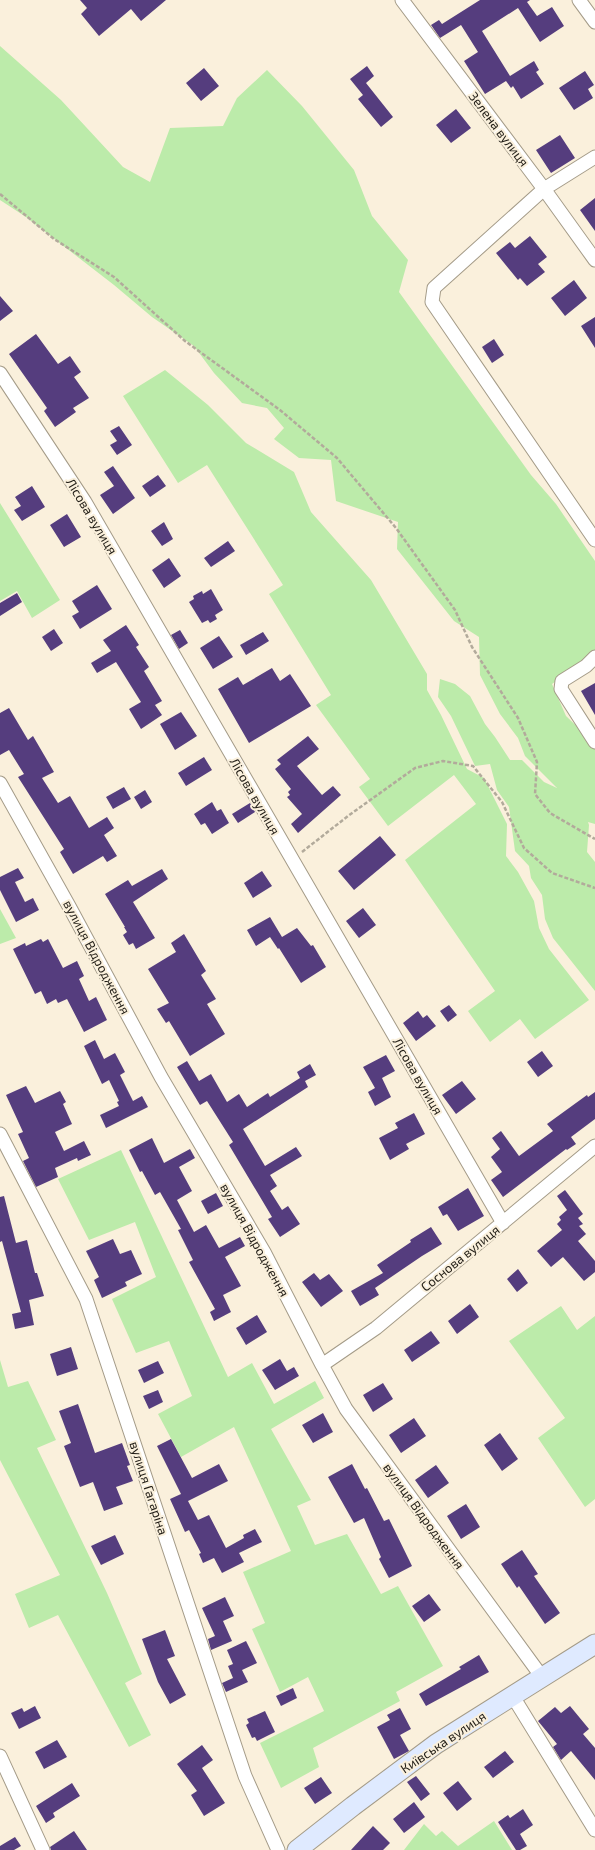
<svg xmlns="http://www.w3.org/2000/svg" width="595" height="1850" font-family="'Exo 2',sans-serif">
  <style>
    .green { fill: #bcebaa }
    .building { fill: #553d7e }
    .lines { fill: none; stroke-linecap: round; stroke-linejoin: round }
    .street-casing { stroke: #a49b88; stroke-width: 15 }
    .secondary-casing { stroke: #a49b88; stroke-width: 21 }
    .path { stroke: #b2aa9b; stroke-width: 2.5; stroke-dasharray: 4 2; stroke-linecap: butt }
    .street { stroke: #fff; stroke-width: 13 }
    .secondary { stroke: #dfeaff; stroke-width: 19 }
    .labels { text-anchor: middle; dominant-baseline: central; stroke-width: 4; stroke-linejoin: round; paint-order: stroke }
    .street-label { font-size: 13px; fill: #211d16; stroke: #faf0dc }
  </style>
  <rect width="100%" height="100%" fill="#faf0dc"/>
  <path class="green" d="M0,46L61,100L123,167L150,182L170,128L223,126L237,98L267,70L302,106L354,170L372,216L408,260L399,292L531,475L556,504L595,561V656L571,670L552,684L566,716L589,738L595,748V824L588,822L589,825L587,852L595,862V991L553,938L545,919L542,895L531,878L529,866L515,851L509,807L497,790L490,764L475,766L451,716L438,697L440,679L455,684L470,696L485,724L495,737L510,760H522L544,782L557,788L525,756L518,738L500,714L480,675L479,637L454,621L397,549L398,522L336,501L331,460L299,458L274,439L284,428L267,408L242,403L214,373L194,346L152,317L114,285L26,217L0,200Z
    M165,370L208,405L246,443L294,472L311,512L371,580L427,674V690L441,715L467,769L484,778L507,824L506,856L518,872L534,901L539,928L549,949L589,1000L535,1039L520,1019L490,1042L468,1011L495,991L405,860L476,804L454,775L388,826L359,787L370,779L316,705L331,695L269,594L283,585L207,465L178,483L123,396Z
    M0,503L60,600L32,618L17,591L0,601Z
    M0,909L16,938L0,944Z
    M121,1150L228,1377L252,1363L274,1404L315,1381L324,1398L271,1429L311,1500L297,1506L315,1545L347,1534L381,1594L398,1586L443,1666L396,1692L400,1701L313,1748L319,1767L281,1788L260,1743L324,1711L308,1677L280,1692L252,1629L265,1623L243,1572L291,1551L234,1427L181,1457L158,1414L192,1396L169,1341L136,1353L112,1299L156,1277L135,1222L89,1240L58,1179Z
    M561,1306L577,1330L595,1316V1499L585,1507L538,1438L565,1418L509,1341Z
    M0,1360L8,1387L28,1381L56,1440L37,1448L107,1593L142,1674L125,1683L151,1735L129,1747L58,1615L29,1628L15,1594L60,1575L0,1460Z
    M494,1821L512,1850H404L424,1824L436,1836L442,1831L458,1846Z"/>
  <path class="building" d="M80,0H166L141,21L131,9L99,36L81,14L87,8Z
    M480,0H530L527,2L537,16L552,7L564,26L540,42L518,8L482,31L510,76L534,61L539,70L536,72L544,84L521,99L513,86L511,88L506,81L485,94L464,61L478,52L461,25L440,38L431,25L439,20L442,24Z
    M367,66L374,76L366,83L393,117L381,127L358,99L363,95L350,79Z
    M204,68L219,86L201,101L186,83Z
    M585,71L594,85L588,89L593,98L574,110L559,88Z
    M456,109L471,128L451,143L436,125Z
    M560,135L575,158L551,173L536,150Z
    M595,198V231L580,210Z
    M530,236L547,257L538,264L545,272L527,286L520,278L518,280L496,253L510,242L515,248Z
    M574,280L587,298L565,316L551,298Z
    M0,296L13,311L0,321Z
    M595,317V348L581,326Z
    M36,334L58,364L70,356L81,372L74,377L89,398L73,408L76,412L55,427L44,411L47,408L9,354Z
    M494,339L504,355L492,363L482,347Z
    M119,426L132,445L117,455L110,445L117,441L110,431Z
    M113,466L135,498L113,514L100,495L114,486L104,472Z
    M158,475L166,486L150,497L142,486Z
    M32,486L45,507L22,521L14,510L21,506L15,497Z
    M67,514L81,537L64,547L50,525Z
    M164,522L173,539L162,546L151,531Z
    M228,541L235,551L211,567L204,558Z
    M169,558L181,576L164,588L152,570Z
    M97,585L112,609L80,629L72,616L79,612L72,601Z
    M211,589L223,610L215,615L217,619L210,623L208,620L202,623L189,602L194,599L193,596L202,591L203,594Z
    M17,593L22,602L0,616V603Z
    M126,625L139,645L136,647L149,667L144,671L162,701L155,705L162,715L141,729L129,709L141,702L116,662L97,673L91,663L111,651L103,640Z
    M54,629L63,643L51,651L42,637Z
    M180,630L188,643L179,649L171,635Z
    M263,632L269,641L246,655L240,645Z
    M219,636L233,657L213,669L200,648Z
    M272,668L280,681L290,674L311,706L249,743L218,689L238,677L243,685Z
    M595,683V715L581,691Z
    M9,708L28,740L33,736L54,772L42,778L58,803L70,796L89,828L107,817L114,828L104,835L117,856L107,862L103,856L73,874L60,852L64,849L18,777L24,774L9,750L0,755V713Z
    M181,712L197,736L175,750L160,724Z
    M308,736L319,749L297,766L322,795L333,786L341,795L298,833L291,824L302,814L287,797L290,795L288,792L291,789L275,769L281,764L277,760Z
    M204,757L212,770L186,786L178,773Z
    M124,787L131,799L113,809L106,797Z
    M145,790L152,802L141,809L134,797Z
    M212,802L217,811L221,809L229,823L212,834L205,823L201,825L194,814Z
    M250,803L255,812L238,823L232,814Z
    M380,836L396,855L354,890L338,871Z
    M18,868L24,878L15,882L25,902L33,898L39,910L16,922L0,890V877Z
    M162,869L168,879L133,902L155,938L136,949L133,943L129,945L123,935L127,932L124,927H125L105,894L128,880L132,886Z
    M262,871L272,886L253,898L244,883Z
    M363,908L376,925L359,938L346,921Z
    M270,917L282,937L297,928L311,946L313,945L326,967L301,983L279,948L278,949L270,937L256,946L247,930Z
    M184,934L206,971L201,975L216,999L207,1004L225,1034L190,1056L169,1021L166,1023L157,1009L169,1003L148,969L176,952L171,943Z
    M41,939L43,942L48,939L63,968L77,961L84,976L79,979L89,1001L96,997L107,1020L84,1032L67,999L58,1003L56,999L47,1004L41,991L35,994L13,949L25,943L26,946Z
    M449,1005L457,1015L448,1022L440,1011Z
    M418,1011L423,1018L427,1015L436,1026L416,1041L403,1023Z
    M95,1040L104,1059L115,1053L125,1072L120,1075L133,1101L142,1096L148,1107L106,1128L100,1115L119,1106L117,1102L119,1101L109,1080L102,1084L84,1046Z
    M542,1051L553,1066L538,1077L527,1062Z
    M386,1055L395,1071L382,1078L391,1097L375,1106L368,1092L375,1088L363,1067Z
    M187,1061L199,1081L211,1074L227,1102L239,1094L247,1107L268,1093L270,1097L300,1078L297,1072L310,1064L316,1075L305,1081L308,1087L243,1129L265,1166L296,1147L302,1156L270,1175L277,1186L270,1191L282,1210L288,1206L300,1224L280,1237L268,1219L272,1217L229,1145L233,1142L207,1101L200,1105L177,1067Z
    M462,1081L476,1099L456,1114L442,1095Z
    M26,1086L35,1103L60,1091L66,1102L63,1104L72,1124L55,1132L64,1151L84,1141L91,1155L78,1161L77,1158L55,1168L58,1177L36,1187L23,1161L29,1158L18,1134L23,1132L6,1095Z
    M595,1092V1119L571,1137L576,1144L567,1150L566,1149L503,1197L491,1180L502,1172L491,1157L500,1149L492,1138L501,1131L519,1156L553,1131L547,1124L587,1095L588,1097Z
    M414,1113L425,1134L406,1144L409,1149L390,1160L379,1138L398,1128L395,1123Z
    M152,1138L164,1163L190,1149L195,1158L179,1167L192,1191L177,1200L194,1232L206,1225L219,1248L240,1237L245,1246L225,1257L241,1286L223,1295L231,1312L214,1321L210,1312L215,1309L189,1262L193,1260L178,1230L181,1229L160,1192L155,1195L142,1171L140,1172L129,1150Z
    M468,1188L484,1216L458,1231L447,1214L443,1216L438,1207Z
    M565,1190L583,1214L578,1218L583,1224L579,1226L586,1234L578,1241L595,1261V1272L584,1281L563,1257L551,1267L537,1251L562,1230L557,1224L561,1220L559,1217L567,1210L557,1196Z
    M216,1193L223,1206L208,1214L201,1201Z
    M4,1196L16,1243L27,1240L35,1273H37L44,1296L29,1300L34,1325L15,1329L12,1314L21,1312L2,1241L0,1242V1197Z
    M431,1227L442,1244L422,1256L375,1288L379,1295L360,1306L351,1291L383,1273L377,1265L411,1242L410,1240Z
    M113,1239L120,1254L131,1250L142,1274L125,1282L127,1286L102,1298L94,1280L99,1277L86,1251Z
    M518,1269L528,1283L517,1292L507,1279Z
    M314,1273L320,1280L329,1274L343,1291L321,1307L302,1282Z
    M470,1304L479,1317L457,1334L448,1321Z
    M257,1315L267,1332L246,1345L236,1328Z
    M431,1331L440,1343L412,1362L404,1350Z
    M71,1347L78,1369L57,1376L50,1354Z
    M280,1359L287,1371L294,1367L299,1376L275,1390L262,1370Z
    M158,1361L164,1373L144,1383L138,1370Z
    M383,1383L393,1399L373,1412L363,1395Z
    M158,1390L163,1402L149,1409L143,1396Z
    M78,1404L95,1453L122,1443L130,1465L127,1466L133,1481L116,1487L123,1504L104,1511L93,1482L80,1487L64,1446L71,1443L59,1411Z
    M323,1413L333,1432L313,1443L302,1425Z
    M414,1418L426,1436L401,1453L389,1435Z
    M500,1433L518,1459L502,1471L484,1445Z
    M171,1439L192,1478L219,1464L228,1481L188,1501L198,1520L209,1515L226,1548L244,1538L243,1535L255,1529L262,1542L239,1553L244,1562L222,1573L214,1558L203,1563L199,1554L201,1553L189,1530L185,1532L170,1499L181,1494L157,1446Z
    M352,1464L365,1489L367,1488L384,1521L389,1519L412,1566L389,1578L379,1559L381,1557L364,1518L354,1523L328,1477Z
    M436,1465L449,1483L428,1498L415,1480Z
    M466,1504L480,1527L461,1539L447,1516Z
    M115,1535L124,1554L101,1565L91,1546Z
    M522,1550L538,1574L534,1576L560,1613L545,1624L519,1586L517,1588L501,1564Z
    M429,1594L441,1610L424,1622L412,1606Z
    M225,1597L234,1616L223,1621L232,1641L211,1650L208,1639L215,1636L202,1608Z
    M165,1630L175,1656L167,1659L186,1695L170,1704L158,1682L142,1639Z
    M246,1641L257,1663L242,1670L248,1682L226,1692L222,1683L233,1678L228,1666L233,1664L227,1650Z
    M479,1655L489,1672L426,1706L419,1694L461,1669L459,1667Z
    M293,1688L297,1698L281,1706L276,1696Z
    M35,1706L41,1718L19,1729L11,1713L22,1708L24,1712Z
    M570,1706L589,1729L583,1734L595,1748V1780L571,1751L561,1760L553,1747L557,1744L538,1721L555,1707L561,1713Z
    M400,1708L411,1729L400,1735L409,1751L394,1759L377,1727L390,1720L387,1715Z
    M265,1711L275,1732L257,1741L255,1737L252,1738L246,1725L249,1723L247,1719Z
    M57,1740L67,1757L44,1769L35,1752Z
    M202,1745L213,1760L202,1768L225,1803L204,1816L191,1795L197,1791L177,1764Z
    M505,1751L514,1762L493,1778L484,1767Z
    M416,1776L430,1794L421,1801L407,1782Z
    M321,1777L332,1793L315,1804L304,1788Z
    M458,1781L472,1799L457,1811L443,1793Z
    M72,1783L80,1796L53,1813L55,1817L46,1823L36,1806Z
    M414,1802L425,1817L404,1833L393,1819Z
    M523,1809L533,1825L520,1834L527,1846L520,1850H516L498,1822L508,1815L510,1818Z
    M373,1826L390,1843L383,1850H351Z
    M74,1831L87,1850H51L50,1847Z
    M15,1837L21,1846L14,1850H0V1846Z"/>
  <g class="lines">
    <defs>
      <path id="street" d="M402,0L544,189L595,260
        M579,0L595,22
        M595,157L544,189L434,288L432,302L595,540
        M0,373L85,502L503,1223
        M595,657L586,666L562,681L561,689L595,742
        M0,783L70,908L161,1077L264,1252L322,1365L346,1409L542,1677
        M0,1134L86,1299L245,1776L278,1850
        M322,1365L376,1328L595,1146
        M512,1695L595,1830
        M0,1756L43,1850"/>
      <path id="secondary" d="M297,1850L353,1806L436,1744L595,1644"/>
    </defs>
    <use href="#street" class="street-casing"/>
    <use href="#secondary" class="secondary-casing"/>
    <path class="path" d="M0,194L54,239L114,277L185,341L280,410L337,458L396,528L455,610L472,647L518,718L537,762L535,794L550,813L595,839
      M302,852L348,816L415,768L443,761L473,766L502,802L524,848L552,873L595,888"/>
    <use href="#street" class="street"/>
    <use href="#secondary" class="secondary"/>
  </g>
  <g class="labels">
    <g class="street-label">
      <text transform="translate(499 129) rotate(53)">Зелена вулиця</text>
      <text transform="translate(92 516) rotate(59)">Лісова вулиця</text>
      <text transform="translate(255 796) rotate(60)">Лісова вулиця</text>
      <text transform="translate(97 957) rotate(62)">вулиця Відродження</text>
      <text transform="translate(418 1076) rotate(60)">Лісова вулиця</text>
      <text transform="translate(255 1240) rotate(61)">вулиця Відродження</text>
      <text transform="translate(460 1258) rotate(-39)">Соснова вулиця</text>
      <text transform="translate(149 1488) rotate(72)">вулиця Гагаріна</text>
      <text transform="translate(424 1516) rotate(54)">вулиця Відродження</text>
      <text transform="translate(443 1742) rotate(-34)">Київська вулиця</text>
    </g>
  </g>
</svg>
